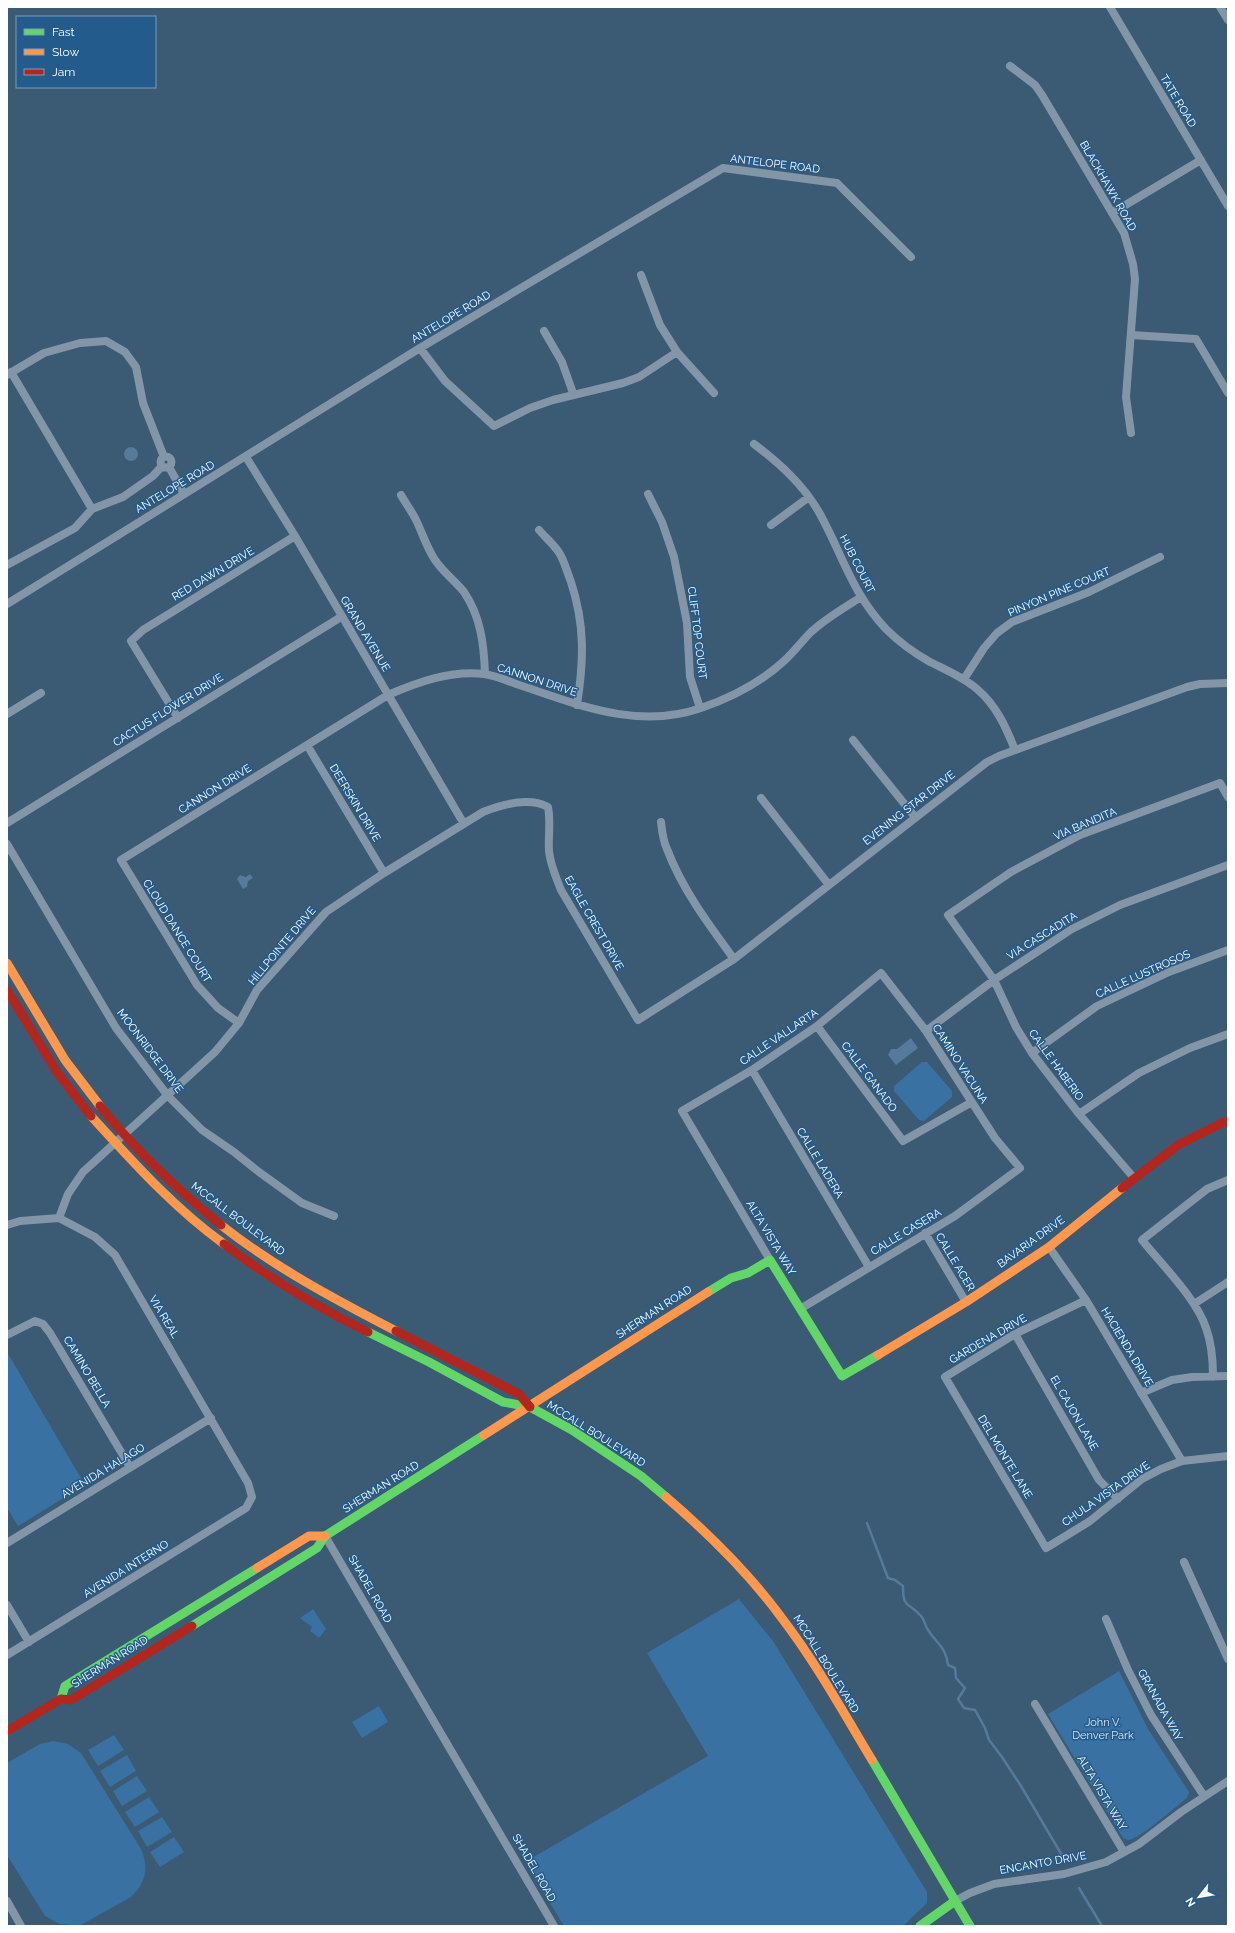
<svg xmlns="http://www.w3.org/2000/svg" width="1235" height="1933" font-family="Raleway,sans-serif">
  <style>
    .green { fill: #3871a2 }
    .water { fill: #557a9b }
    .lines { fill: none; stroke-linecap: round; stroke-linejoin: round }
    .stream { stroke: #557a9b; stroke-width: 2.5 }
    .street { stroke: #8296a8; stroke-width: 8 }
    .fast { stroke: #63d668; stroke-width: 9 }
    .slow { stroke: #ff974d; stroke-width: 9 }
    .jam { stroke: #b3261e; stroke-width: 9 }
    .labels { text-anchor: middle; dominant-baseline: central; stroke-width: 3; stroke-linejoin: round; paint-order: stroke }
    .street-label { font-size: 11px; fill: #fff; stroke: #235b8c }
    .park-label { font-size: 11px; fill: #d6e9f8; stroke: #235b8c }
  </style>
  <rect width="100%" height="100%" fill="#3b5a74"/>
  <path class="green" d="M922,1062H927L952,1091V1097L924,1121L919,1120L894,1091V1086Z
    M7,1352L85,1485L18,1526L7,1508Z
    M739,1599L773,1641L927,1892V1903L903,1926H564L525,1862L708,1756L647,1653Z
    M313,1609L326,1629L319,1638L310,1631L312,1627L300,1618Z
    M1119,1671L1148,1729L1189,1792L1187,1798C1175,1807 1140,1839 1128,1840L1123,1838L1048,1714Z
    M379,1706L388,1722L362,1738L352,1722Z
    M114,1735L124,1750L98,1766L88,1750Z
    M53,1741L68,1744L81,1753L141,1849C149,1868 146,1883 131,1897L79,1926L60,1924L45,1916L7,1855V1763L40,1744Z
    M127,1755L136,1771L110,1787L100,1771Z
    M137,1776L147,1791L122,1806L113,1791Z
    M149,1797L159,1812L135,1827L125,1812Z
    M162,1817L172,1832L147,1847L138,1831Z
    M174,1837L184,1852L160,1867L150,1852Z"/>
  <path class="water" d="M124 454a7 7 0 1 1 14 0a7 7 0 1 1-14 0Z
    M250,874L253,878L248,881L247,887L243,889L237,879L240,875L246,877Z
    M911,1038L918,1048L896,1065L888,1055L891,1049H897Z"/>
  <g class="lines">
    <path class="stream" d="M867,1523L888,1578L895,1580L903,1586C903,1610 908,1601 921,1616C925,1620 925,1626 928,1630C937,1644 946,1647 948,1665L955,1668L956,1678L965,1688L958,1699L964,1708L975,1710L985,1728L989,1740L1002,1757L1021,1786L1063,1857
      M1079,1888L1102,1926"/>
    <path class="street" d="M1110,7L1228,206
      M1220,7L1228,20
      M1010,66L1035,85L1042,95L1124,233L1133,264L1135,279L1126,397L1131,433
      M1112,213L1201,160
      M641,275L660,325L677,352L714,393
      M544,331L562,362L573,393
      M1131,335L1196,339L1228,393
      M420,348L445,381L494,426L530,408L553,400L623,383L639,377L677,352
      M11,372L92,509
      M7,375L44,353L80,343L106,341L125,352L136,367L143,403L164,457
      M754,444C779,463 804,485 820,514C843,556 852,593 886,629C899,642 914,653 930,662C946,670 963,677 977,689C996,705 1006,727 1015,750
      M160.5 462a5.5 5.5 0 1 1 11 0a5.5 5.5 0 1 1-11 0Z
      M246,457L295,536L464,824
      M169,467L184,494
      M648,494L662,522L674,557L687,623L690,677L700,708
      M401,495C406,504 413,513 417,522C423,535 427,548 435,560C443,572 455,581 464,592C481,617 484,645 485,674
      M771,525L809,497
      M539,530C545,537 552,543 558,551C564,559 567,572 571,582C585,625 584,660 577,705
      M7,565L75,528L92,509L123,497L153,476L162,466
      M7,604L420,348L723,168L837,183L911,257
      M964,679L984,648L997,633L1012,622L1089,592L1160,557
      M7,714L41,693
      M178,718L131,641L143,630L295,536
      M853,740L915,817
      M307,745L384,873
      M761,798L829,885
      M661,822C662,831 663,841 667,849C682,889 709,925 734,959
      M7,823L341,617
      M7,844L116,1028L168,1096L202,1130L234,1152L259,1172L302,1203L334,1216
      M239,1023L218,1008L197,985L121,860L388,695C418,682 451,670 484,674C499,676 514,684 528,688C584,707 641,729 701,708C731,698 761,682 784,661C794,652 802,641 811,632C826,618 844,608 861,597
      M817,1026L903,1141L972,1102
      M926,1031L994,980L1072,929L1120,905L1228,865
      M1032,1053L1097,1006L1169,972L1228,950
      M752,1070L869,1267
      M1079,1114L1139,1073L1190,1048L1228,1034
      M1134,1178L1079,1114L1032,1053L1016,1027L994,980L948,915L1011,872L1080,835L1220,783L1228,797
      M59,1218L68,1194L83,1172L215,1052L239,1023L257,990L326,912L384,873L483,812C503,804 529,797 548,807C551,822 548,836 549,851C550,864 556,877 561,890L638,1020L734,959L987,762L999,756L1187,687L1200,684L1228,683
      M7,1225L20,1221L59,1218L95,1237L115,1255L248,1483L252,1497L246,1508L7,1655
      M925,1233L966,1302
      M1049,1247L1086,1300L1182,1461
      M770,1260L682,1111L752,1070L817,1026L881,973L926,1031L995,1138L1020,1168L955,1216L800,1309
      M1086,1300L1015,1334L945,1377L1046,1548L1090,1521L1142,1479L1161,1469L1182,1461L1228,1456
      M1194,1304L1228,1282
      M1015,1334L1099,1480L1118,1499
      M7,1335L35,1321L43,1324L50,1333L130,1467
      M1213,1377C1213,1360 1212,1344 1206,1328C1196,1298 1162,1265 1142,1240L1207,1189L1228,1180
      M1141,1393L1172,1380L1192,1377L1228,1376
      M325,1536L554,1926
      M7,1543L211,1418
      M1184,1562L1228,1659
      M7,1605L29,1642
      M1106,1619L1128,1670L1151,1715L1204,1796
      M1035,1704L1124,1852
      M7,1901L21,1926
      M955,1901L970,1893L994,1884L1064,1874L1106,1862L1139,1844L1181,1812L1228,1781"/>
    <path class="fast" d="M708,1292L731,1278L748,1273L770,1260L842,1376L878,1355
      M368,1332L429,1362L503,1402L530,1407L572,1430L641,1476L666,1497
      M192,1626L317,1548L325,1536L484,1435
      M61,1699L65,1686L257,1568
      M872,1760L970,1926
      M920,1926L955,1901"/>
    <path class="slow" d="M7,963L65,1060L100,1106
      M91,1116C133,1162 174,1208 224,1244
      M221,1225C274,1267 336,1300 396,1331
      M878,1355L966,1302L1049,1247L1122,1188
      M484,1435L708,1292
      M666,1497C708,1533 748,1572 781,1617C815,1661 843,1712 872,1760
      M257,1568L309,1536H325"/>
    <path class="jam" d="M7,990L57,1072L91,1116
      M100,1106C136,1151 177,1189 221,1225
      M1122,1188L1178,1145L1228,1120
      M224,1244C269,1278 317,1307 368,1332
      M396,1331L519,1394L530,1407
      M7,1731L61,1699L71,1700L192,1626"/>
  </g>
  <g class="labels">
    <g class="street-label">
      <text transform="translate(1178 101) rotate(59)">TATE ROAD</text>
      <text transform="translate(775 164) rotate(7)">ANTELOPE ROAD</text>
      <text transform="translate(1108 186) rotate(60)">BLACKHAWK ROAD</text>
      <text transform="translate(451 317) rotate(-31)">ANTELOPE ROAD</text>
      <text transform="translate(175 487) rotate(-31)">ANTELOPE ROAD</text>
      <text transform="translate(857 564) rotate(63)">HUB COURT</text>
      <text transform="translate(213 574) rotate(-31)">RED DAWN DRIVE</text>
      <text transform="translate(1059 592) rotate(-23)">PINYON PINE COURT</text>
      <text transform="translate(697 633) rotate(83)">CLIFF TOP COURT</text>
      <text transform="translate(365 634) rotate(59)">GRAND AVENUE</text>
      <text transform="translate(537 680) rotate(18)">CANNON DRIVE</text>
      <text transform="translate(168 710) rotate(-32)">CACTUS FLOWER DRIVE</text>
      <text transform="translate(215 789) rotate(-32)">CANNON DRIVE</text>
      <text transform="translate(355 803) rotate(59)">DEERSKIN DRIVE</text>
      <text transform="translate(909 808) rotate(-38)">EVENING STAR DRIVE</text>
      <text transform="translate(1085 824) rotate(-23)">VIA BANDITA</text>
      <text transform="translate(594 923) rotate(60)">EAGLE CREST DRIVE</text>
      <text transform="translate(177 931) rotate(58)">CLOUD DANCE COURT</text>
      <text transform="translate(1042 936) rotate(-32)">VIA CASCADITA</text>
      <text transform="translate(282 946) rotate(-50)">HILLPOINTE DRIVE</text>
      <text transform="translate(1143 974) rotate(-24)">CALLE LUSTROSOS</text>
      <text transform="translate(779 1037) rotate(-34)">CALLE VALLARTA</text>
      <text transform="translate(150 1051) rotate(53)">MOONRIDGE DRIVE</text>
      <text transform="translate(960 1064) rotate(57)">CAMINO VACUNA</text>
      <text transform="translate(1056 1065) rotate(54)">CALLE HABERIO</text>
      <text transform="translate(869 1077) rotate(53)">CALLE GANADO</text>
      <text transform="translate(820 1163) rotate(59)">CALLE LADERA</text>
      <text transform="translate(238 1219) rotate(37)">MCCALL BOULEVARD</text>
      <text transform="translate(906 1232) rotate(-31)">CALLE CASERA</text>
      <text transform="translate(771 1238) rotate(59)">ALTA VISTA WAY</text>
      <text transform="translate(1031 1242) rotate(-36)">BAVARIA DRIVE</text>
      <text transform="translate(955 1262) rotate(59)">CALLE ACER</text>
      <text transform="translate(654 1312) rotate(-33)">SHERMAN ROAD</text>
      <text transform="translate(164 1317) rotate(59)">VIA REAL</text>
      <text transform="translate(988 1339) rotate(-30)">GARDENA DRIVE</text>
      <text transform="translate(1127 1347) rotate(59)">HACIENDA DRIVE</text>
      <text transform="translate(87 1372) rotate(59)">CAMINO BELLA</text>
      <text transform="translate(1074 1413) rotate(60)">EL CAJON LANE</text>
      <text transform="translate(596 1434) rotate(32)">MCCALL BOULEVARD</text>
      <text transform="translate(1005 1457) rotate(59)">DEL MONTE LANE</text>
      <text transform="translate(103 1471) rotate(-31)">AVENIDA HALAGO</text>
      <text transform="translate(381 1487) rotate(-32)">SHERMAN ROAD</text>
      <text transform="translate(1106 1494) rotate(-35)">CHULA VISTA DRIVE</text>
      <text transform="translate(126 1569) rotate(-32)">AVENIDA INTERNO</text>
      <text transform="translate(370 1589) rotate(60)">SHADEL ROAD</text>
      <text transform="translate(110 1662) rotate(-32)">SHERMAN ROAD</text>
      <text transform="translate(826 1664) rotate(58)">MCCALL BOULEVARD</text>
      <text transform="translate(1160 1705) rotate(61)">GRANADA WAY</text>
      <text transform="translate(1102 1793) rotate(59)">ALTA VISTA WAY</text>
      <text transform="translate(1043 1863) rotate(-10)">ENCANTO DRIVE</text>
      <text transform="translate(534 1868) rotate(60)">SHADEL ROAD</text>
    </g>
    <g class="park-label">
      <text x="1103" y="1722">John V.<tspan x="1103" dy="13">Denver Park</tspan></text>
    </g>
  </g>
  <rect width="1235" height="1933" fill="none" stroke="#ffffff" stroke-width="16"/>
  <rect x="16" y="16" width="140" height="72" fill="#235b8c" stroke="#7b9dba"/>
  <rect x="24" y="29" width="20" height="6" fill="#63d668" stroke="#7b9dba"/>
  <text x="52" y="36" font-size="12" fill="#ffffff">Fast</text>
  <rect x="24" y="49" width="20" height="6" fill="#ff974d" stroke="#7b9dba"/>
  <text x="52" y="56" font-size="12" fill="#ffffff">Slow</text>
  <rect x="24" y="69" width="20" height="6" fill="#b3261e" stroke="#7b9dba"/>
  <text x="52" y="76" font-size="12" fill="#ffffff">Jam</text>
  <g transform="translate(1199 1897) rotate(239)" stroke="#235b8c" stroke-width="3" paint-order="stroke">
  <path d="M0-3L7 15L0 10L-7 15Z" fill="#ffffff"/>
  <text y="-6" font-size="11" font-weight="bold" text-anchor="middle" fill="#ffffff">N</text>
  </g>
</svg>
